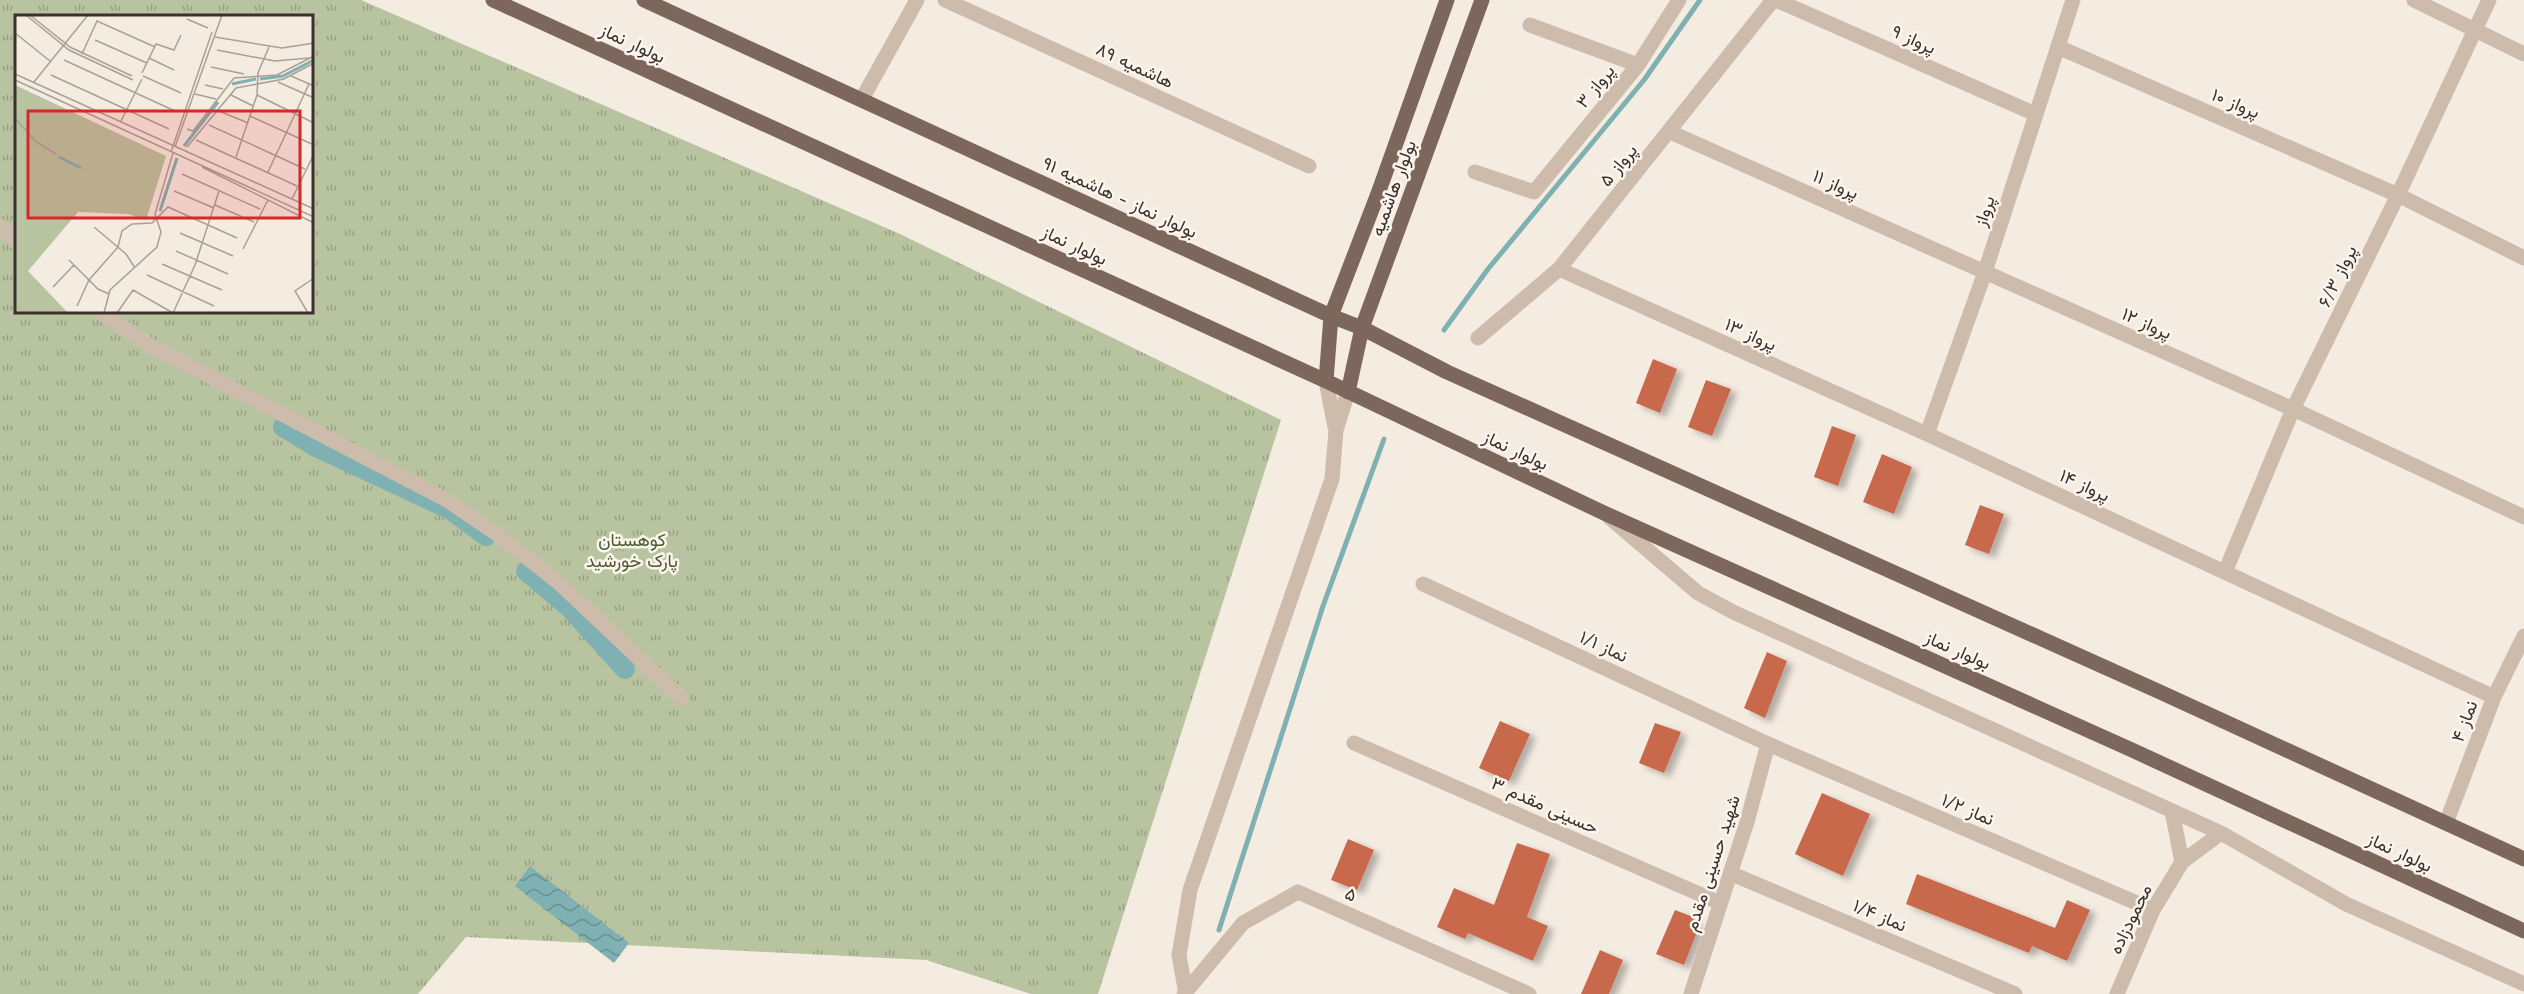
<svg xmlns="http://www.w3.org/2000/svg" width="2524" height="994" font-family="'Work Sans',Vazirmatn,sans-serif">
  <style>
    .park { fill: url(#park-tufts); fill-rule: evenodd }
    .water { fill: url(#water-waves) }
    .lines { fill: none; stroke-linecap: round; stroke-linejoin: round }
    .stream { stroke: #7fb0b2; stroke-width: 5 }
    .canal { stroke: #7fb0b2; stroke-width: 20 }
    .building { fill: #c8694b; filter: url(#shadow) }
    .minor { stroke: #cdbbac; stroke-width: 15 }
    .major { stroke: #7d675c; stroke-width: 15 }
    .labels { text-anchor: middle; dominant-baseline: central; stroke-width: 5; stroke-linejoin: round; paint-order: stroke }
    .street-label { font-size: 18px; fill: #3b302b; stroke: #fbf5ee }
    .park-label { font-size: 18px; fill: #4a5a2e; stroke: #fbf5ee }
    .inset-river { fill: none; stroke: #7fb0b2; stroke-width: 3 }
    .inset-road { fill: none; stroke: #aaa098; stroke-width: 1.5 }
    .view { fill: #d62828; fill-opacity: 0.15; stroke: #d62828; stroke-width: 3 }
    .inset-edge { fill: none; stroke: #3b302b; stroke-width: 3 }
  </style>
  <defs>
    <pattern id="park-tufts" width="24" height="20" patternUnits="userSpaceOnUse" patternTransform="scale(1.5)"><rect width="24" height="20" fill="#b8c4a0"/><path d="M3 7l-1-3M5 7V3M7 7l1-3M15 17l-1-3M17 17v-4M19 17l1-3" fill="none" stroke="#97a083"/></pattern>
    <pattern id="water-waves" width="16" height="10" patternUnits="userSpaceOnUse" patternTransform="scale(1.5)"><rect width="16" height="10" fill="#7fb0b2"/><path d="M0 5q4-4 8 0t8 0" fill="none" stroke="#699091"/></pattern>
    <filter id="shadow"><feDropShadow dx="6" dy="4" stdDeviation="3" flood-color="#0004"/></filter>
  </defs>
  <rect width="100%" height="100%" fill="#f4ebe1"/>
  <path class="park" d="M0,0H361L900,234L1281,420L1098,994H1031L926,960L466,937L418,994H0ZM16,16H312V312H16Z"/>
  <path class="water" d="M530,866L629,943L614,963L515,886Z"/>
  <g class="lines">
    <path class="stream" d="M1444,330L1488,269L1644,80L1700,0
      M1219,930L1323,606L1384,439"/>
    <path class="canal" d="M283,427L316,447L451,510L486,536
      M526,571L570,608L625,669"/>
  </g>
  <path class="building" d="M1653,359L1677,369L1660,413L1636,403Z
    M1706,380L1731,389L1712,436L1688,427Z
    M1832,426L1856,435L1838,486L1814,477Z
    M1882,454L1912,467L1894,514L1863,502Z
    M1980,505L2004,514L1989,554L1965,545Z
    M1767,652L1787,661L1765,718L1744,708Z
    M1500,721L1530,734L1509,781L1479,768Z
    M1655,723L1681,732L1664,773L1639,763Z
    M1822,793L1870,814L1843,876L1795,854Z
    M1348,839L1374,850L1357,890L1331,880Z
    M1517,843L1550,854L1527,917L1548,926L1533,961L1468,933L1465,939L1437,927L1454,888L1494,905Z
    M1917,874L2055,928L2067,900L2090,910L2067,961L2032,946L2029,953L1906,904Z
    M1675,910L1693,917L1697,932L1684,965L1656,954Z
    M1600,950L1623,960L1609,994H1581Z"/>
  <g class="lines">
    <path class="minor" d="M945,0L1309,166
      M1776,0L2035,114
      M2414,0L2524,54
      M1530,25L1638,65
      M2058,47L2398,195L2524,258
      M862,99L917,0
      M1670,132L2293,409L2524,517
      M1475,172L1534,192L1638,65L1679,0
      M0,226L16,242
      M1559,269L1927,434L2494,697
      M100,312L151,346L447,500L497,534L558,582L682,699
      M1478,338L1559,269L1773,0
      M1326,381L1335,427
      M1927,434L1985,272L2073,0
      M1609,517L1698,593L1733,612L2221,833L2346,904L2524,984
      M2225,572L2293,409L2398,195L2489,0
      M1423,584L1768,744L2153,910
      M1354,743L1720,903
      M2172,811L2182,862
      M2446,823L2494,697L2524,636
      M1730,873L2015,994
      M1184,994L1243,923L1298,892L1529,994
      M1186,994L1179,955L1190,890L1332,479L1336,430L1348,392
      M1691,994L1747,822L1768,744
      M2117,994L2153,910L2182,862L2221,833"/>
    <path class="major" d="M493,0L1326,381L1604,513L2132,750L2524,931
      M644,0L1331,316L1362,328L1447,372L2160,692L2524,859
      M1326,381L1331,316L1379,191L1447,0
      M1348,392L1362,328L1482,0"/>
  </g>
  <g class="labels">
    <g class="street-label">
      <text transform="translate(1914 39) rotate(24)">پرواز ۹</text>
      <text transform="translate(633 43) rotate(25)">بولوار نماز</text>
      <text transform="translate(1135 65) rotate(25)">هاشمیه ۸۹</text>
      <text transform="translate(1595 86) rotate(-51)">پرواز ۳</text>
      <text transform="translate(2236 103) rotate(23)">پرواز ۱۰</text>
      <text transform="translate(1618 165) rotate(-51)">پرواز ۵</text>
      <text transform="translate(1836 184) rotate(24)">پرواز ۱۱</text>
      <text transform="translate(1393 188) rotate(-70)">بولوار هاشمیه</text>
      <text transform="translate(1120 197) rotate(25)">بولوار نماز - هاشمیه ۹۱</text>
      <text transform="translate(1984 211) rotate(-72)">پرواز</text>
      <text transform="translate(1075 245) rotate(25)">بولوار نماز</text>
      <text transform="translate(2337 276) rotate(-64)">پرواز ۶/۳</text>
      <text transform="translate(2147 323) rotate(24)">پرواز ۱۲</text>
      <text transform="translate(1751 334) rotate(24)">پرواز ۱۳</text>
      <text transform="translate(1516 450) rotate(25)">بولوار نماز</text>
      <text transform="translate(2085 485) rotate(25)">پرواز ۱۴</text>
      <text transform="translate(1604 646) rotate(25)">نماز ۱/۱</text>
      <text transform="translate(1958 650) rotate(24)">بولوار نماز</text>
      <text transform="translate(2464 721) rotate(-69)">نماز ۴</text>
      <text transform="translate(1545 805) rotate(24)">حسینی مقدم ۳</text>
      <text transform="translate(1968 809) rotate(23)">نماز ۱/۲</text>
      <text transform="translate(2400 852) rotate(25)">بولوار نماز</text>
      <text transform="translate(1712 863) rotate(-72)">شهید حسینی مقدم</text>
      <text transform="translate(1351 894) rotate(24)">۵</text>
      <text transform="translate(1880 915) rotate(23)">نماز ۱/۴</text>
      <text transform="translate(2130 919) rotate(-64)">محمودزاده</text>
    </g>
    <g class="park-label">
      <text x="632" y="539">کوهستان<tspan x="632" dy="21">پارک خورشید</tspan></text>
    </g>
  </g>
  <g transform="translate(15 15)">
    <rect width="298" height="298" fill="#f4ebe1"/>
    <path d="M0,70L151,141L131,205L113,199L63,197L13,256L53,298H0Z" fill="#b8c4a0"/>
    <path class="inset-river" d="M245,64L268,61L299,45M217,69L241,64M169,131L203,87M44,142L66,153M145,196L162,143"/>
    <path class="inset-road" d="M11,0L54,35L118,65M15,0L55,32L117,61M172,4L193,13M0,18L35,46M200,22L267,33L299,28M80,25L132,48M202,35L260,46L294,43M67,39L82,6L140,32M134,43L159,55M49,45L160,96M196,52L229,59M127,58L141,29L159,35L166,20M0,59L299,194M36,60L154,114M128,61L166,78M276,61L299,71M0,65L299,202M19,67L73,0M263,67L299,83M190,70L208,74M180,79L201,84M216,80L238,91M242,80L299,108M204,96L233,108M235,101L299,130M0,103L20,126L41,139M106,106L127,64M194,110L290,154M172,114L178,116L219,63L262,60L299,41M181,125L282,171M160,132L207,0M172,132L221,73L269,64L299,48M156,137L197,17M221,142L242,80L243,58L254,32M187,152L299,208M253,157L294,69M167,159L245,194M159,176L199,193M277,184L299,139M200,190L239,207M79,212L111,239L120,253M165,218L218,241M228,234L253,185M161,236L213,259M54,245L83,274L94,279M147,249L207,275M132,260L199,291M38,272L59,250M62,291L74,265L103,232L107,216L117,209L137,208L153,192L222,223M89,298L95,275L142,232L146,217L140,199L158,138M102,298L118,275L158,298M158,298L180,250L204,176M293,298L280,276L299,263"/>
    <path class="view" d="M13,96H285V203H13Z"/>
    <rect width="298" height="298" class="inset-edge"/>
  </g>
</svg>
